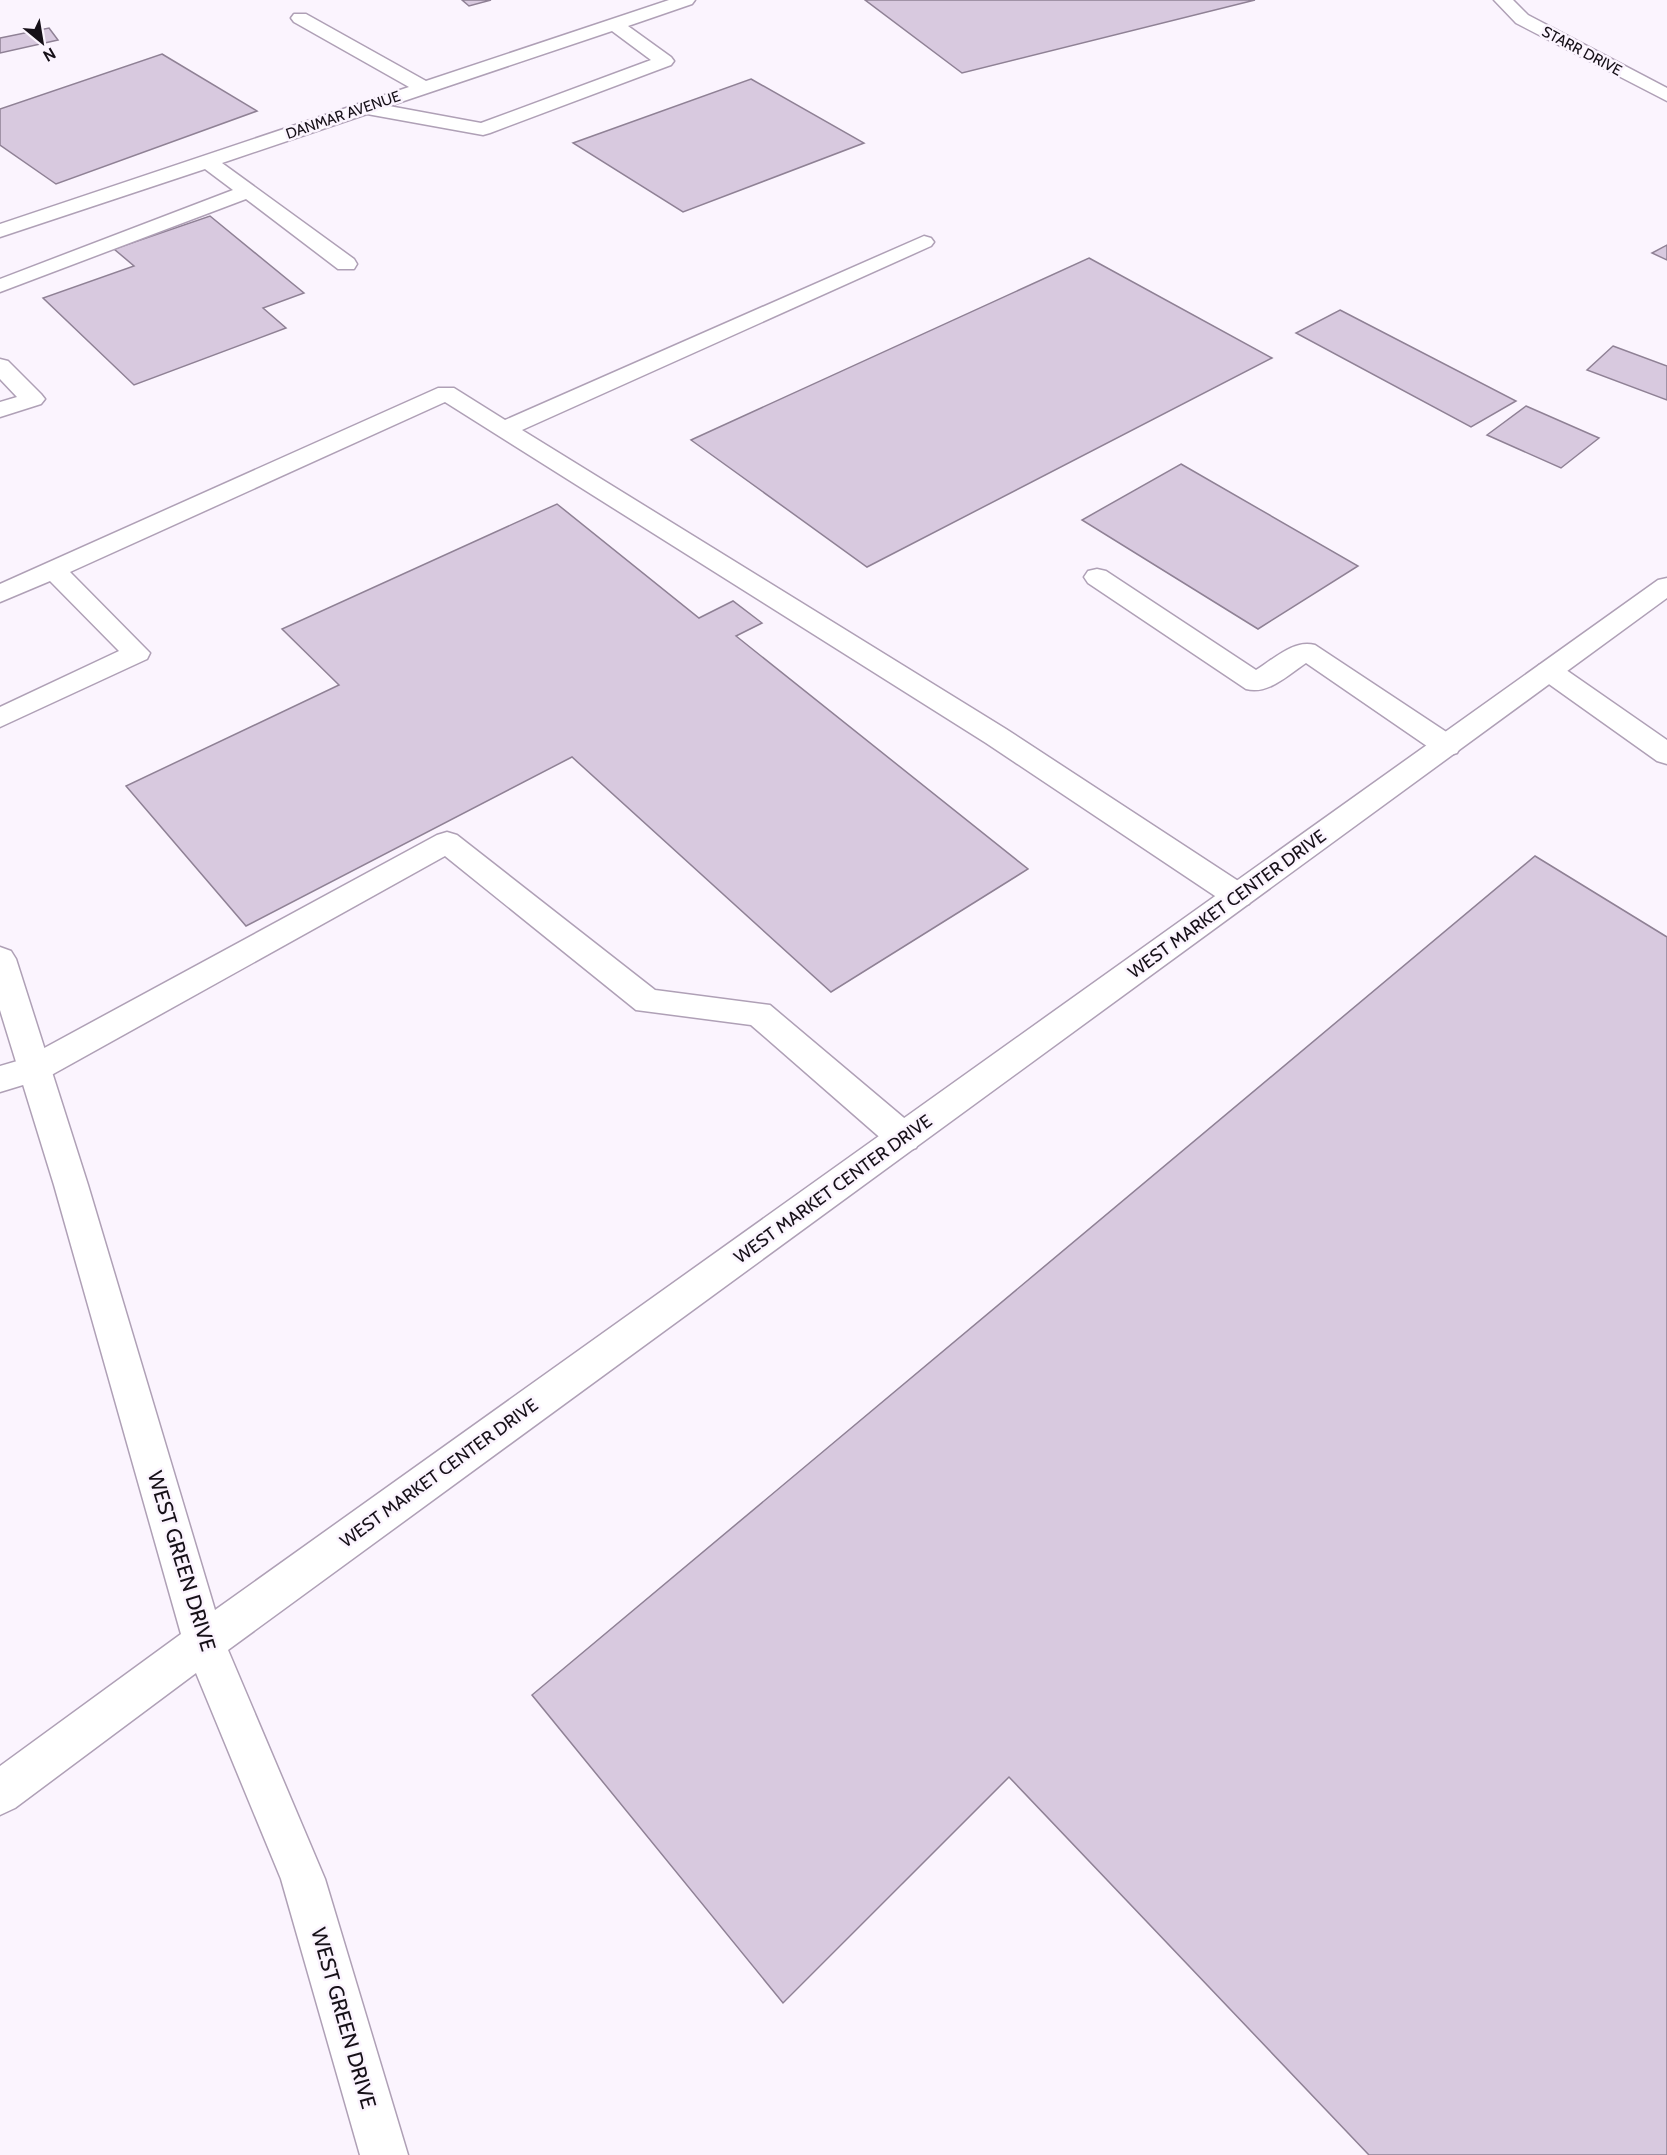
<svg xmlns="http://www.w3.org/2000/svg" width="1667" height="2155" font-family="Cabin,sans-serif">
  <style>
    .building { fill: #d8c9df; stroke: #8f8195; stroke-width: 1.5 }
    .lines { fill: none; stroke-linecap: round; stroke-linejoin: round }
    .minor-casing { stroke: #afa0b6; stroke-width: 3 }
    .major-casing { stroke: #afa0b6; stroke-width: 3 }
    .minor { fill: #fff; fill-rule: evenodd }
    .major { fill: #fff; fill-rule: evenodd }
    .labels { text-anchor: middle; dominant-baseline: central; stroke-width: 5; stroke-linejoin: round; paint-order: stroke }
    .far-street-label { font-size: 15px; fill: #161018; stroke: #fbf4fe }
    .street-label { font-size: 18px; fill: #161018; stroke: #fbf4fe }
    .near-street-label { font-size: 21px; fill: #161018; stroke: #fbf4fe }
  </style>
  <rect width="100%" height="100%" fill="#fbf4fe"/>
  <path class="building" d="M462,0H491L469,6Z
    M865,0H1255L962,73Z
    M49,28L58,40L0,53V38Z
    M162,54L257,111L56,184L0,145V109Z
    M751,79L864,143L683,212L573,143Z
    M210,216L304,293L263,308L286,328L134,385L43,298L134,266L114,249Z
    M1667,245V260L1652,253Z
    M1089,258L1272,358L867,567L691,440Z
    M1340,310L1516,401L1471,427L1296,333Z
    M1613,346L1667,366V400L1587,370Z
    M1526,406L1599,438L1561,468L1487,435Z
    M1181,464L1358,566L1258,629L1082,520Z
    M557,504L699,618L733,601L762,623L736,636L1028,869L831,992L572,757L246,926L126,786L339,685L282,629Z
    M1535,856L1667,937V2155H1369L1009,1777L783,2003L532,1695Z"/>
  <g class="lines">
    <defs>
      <path id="minor" d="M669,0H695L692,4L628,26L671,57L674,61L671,65L490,133L483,135L367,114L222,163L354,259L357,264L354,269H338L246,199L0,292V279L233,190L205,169L0,237V224L409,87L294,22L291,18L294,14H306L426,81ZM612,31L651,60L481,123L389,106Z
        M1494,0H1513L1528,15L1667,88V101L1516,23Z
        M924,236L931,238L934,242L931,246L522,430L1006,729L1249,888L1253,896L1249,904L1238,907L1227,904L986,743L445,402L70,572L150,653L147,659L0,727V707L119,651L50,581L0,602V584L438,388H454L505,420Z
        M0,359L8,361L41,394L45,399L41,404L0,417V402L17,397L0,379Z
        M1097,569L1106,571L1256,670C1274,659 1294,639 1315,645L1457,739L1461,746L1457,753L1447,756L1437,753L1306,663C1288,675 1268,695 1246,689L1088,583L1084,577L1088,571Z
        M1549,662L1559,665L1667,740V764L1657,761L1539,677L1535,671L1539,665Z
        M447,832L457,835L655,990L770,1005L916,1128L921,1138L916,1148L904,1152L892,1148L751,1025L636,1010L445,856L46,1078L0,1092V1066L24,1059L437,835Z"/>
      <path id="major" d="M1667,578V598L228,1650L325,1879L408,2155H360L281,1879L196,1673L15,1808L0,1815V1766L181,1634L54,1185L0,1010V947L11,951L16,959L88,1185L215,1610L1658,580Z"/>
    </defs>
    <use href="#minor" class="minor-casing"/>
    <use href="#major" class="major-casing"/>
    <use href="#minor" class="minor"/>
    <use href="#major" class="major"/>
  </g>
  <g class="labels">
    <g class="far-street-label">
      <text transform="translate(1582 51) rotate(28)">STARR DRIVE</text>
      <text transform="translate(343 115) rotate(-19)">DANMAR AVENUE</text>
    </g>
    <g class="street-label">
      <text transform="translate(1227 904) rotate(-36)">WEST MARKET CENTER DRIVE</text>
      <text transform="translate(833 1189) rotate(-36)">WEST MARKET CENTER DRIVE</text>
      <text transform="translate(439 1473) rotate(-36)">WEST MARKET CENTER DRIVE</text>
    </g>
    <g class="near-street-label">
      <text transform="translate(182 1561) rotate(73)">WEST GREEN DRIVE</text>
      <text transform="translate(344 2018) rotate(74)">WEST GREEN DRIVE</text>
    </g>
  </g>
  <g transform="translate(42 42) rotate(150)" stroke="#fbf4fe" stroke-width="4.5" paint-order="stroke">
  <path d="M0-4.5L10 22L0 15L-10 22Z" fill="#161018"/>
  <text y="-9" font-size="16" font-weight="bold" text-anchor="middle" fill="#161018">N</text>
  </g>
</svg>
